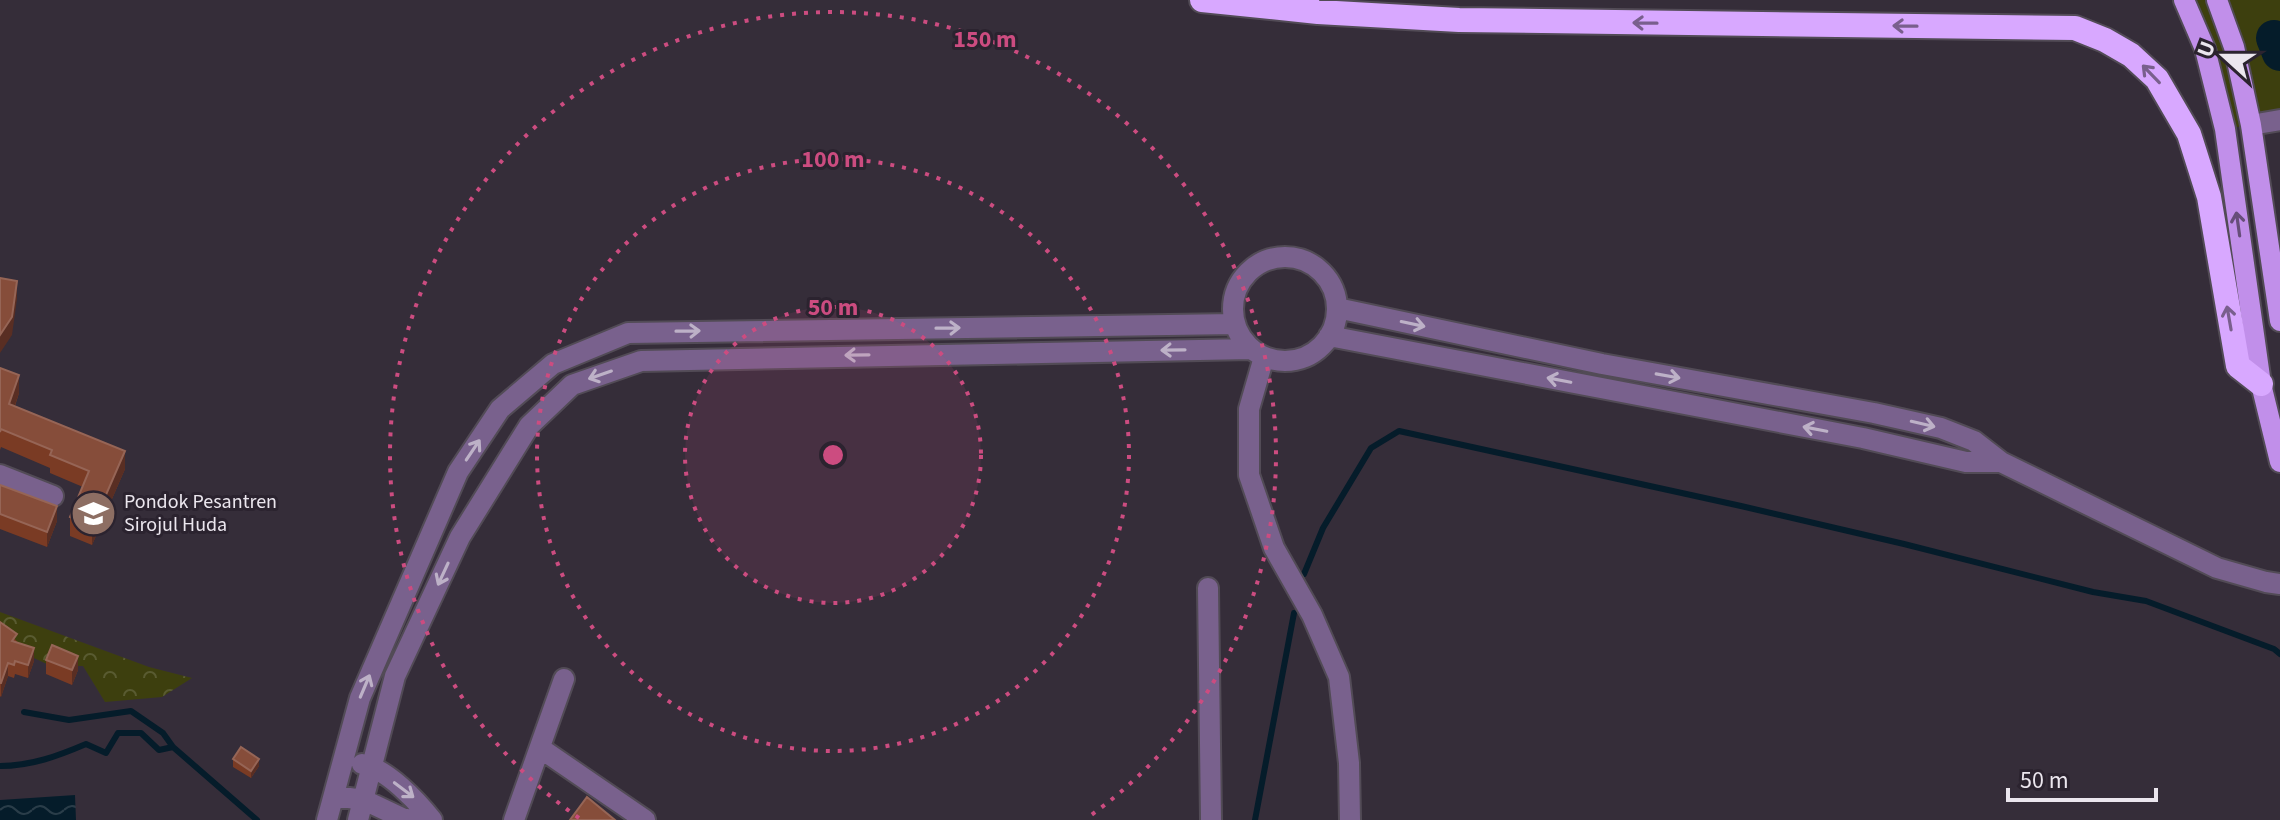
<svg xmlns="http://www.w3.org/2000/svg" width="2280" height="820" font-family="'Source Sans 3',sans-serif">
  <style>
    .grass { fill: #3d3f0e }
    .forest { fill: url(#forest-crowns) }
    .water { fill: url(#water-waves) }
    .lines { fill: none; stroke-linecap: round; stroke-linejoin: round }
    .stream { stroke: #051c2a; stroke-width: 6 }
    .river { stroke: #051c2a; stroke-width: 36 }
    .minor-casing { stroke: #524b56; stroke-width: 24 }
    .major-casing { stroke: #524b56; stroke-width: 24 }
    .highway-casing { stroke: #524b56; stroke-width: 28 }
    .minor { stroke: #79618d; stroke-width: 20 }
    .major { stroke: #c18fea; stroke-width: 20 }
    .highway { stroke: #d8a8ff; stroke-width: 24 }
    .wall { fill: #7a3b24 }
    .shaded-wall { fill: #592e23 }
    .building { fill: #864d3a; stroke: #966556; stroke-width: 2 }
    .oneway { stroke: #795f8d }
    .oneway2 { stroke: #674e7a }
    .oneway3 { stroke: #bdb1c7 }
    .ring { fill: none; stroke: #cc4c80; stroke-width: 4; stroke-dasharray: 4 8 }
    .labels { text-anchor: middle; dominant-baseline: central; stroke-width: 6; stroke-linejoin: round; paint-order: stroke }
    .poi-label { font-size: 20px; fill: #ebe6ee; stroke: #2b232f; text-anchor: start }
    .centre { fill: #cc4c80; stroke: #2b232f; stroke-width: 4 }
    .ring-label { font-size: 24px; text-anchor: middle; font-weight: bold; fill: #cc4c80; stroke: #2b232f; stroke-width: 6; stroke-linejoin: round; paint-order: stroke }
  </style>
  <defs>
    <pattern id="forest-crowns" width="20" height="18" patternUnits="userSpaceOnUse" patternTransform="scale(2)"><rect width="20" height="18" fill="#3d3f0e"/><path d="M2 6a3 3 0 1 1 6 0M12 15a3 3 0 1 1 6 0" fill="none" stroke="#595b31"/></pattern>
    <pattern id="water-waves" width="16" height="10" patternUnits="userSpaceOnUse" patternTransform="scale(2)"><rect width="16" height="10" fill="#051c2a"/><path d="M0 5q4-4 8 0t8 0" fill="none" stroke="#2a3d49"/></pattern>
  </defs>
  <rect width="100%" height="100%" fill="#352d39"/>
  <path class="grass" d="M2184,0H2280V120L2225,129Z"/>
  <path class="forest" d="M0,612L149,667L192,678L162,697L105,702L83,666H51L0,642Z"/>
  <path class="water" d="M75,795L76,820H0V800Z"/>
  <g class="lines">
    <path class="stream" d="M1304,574L1323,528L1371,448L1399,431L1741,506L1904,544L2093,592L2146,601L2274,649L2280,654
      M24,712L69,720L131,711L163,733L173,747L257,820
      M0,766C31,766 58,756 86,744L106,753L118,733H141L159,750L173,747
      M1255,820L1294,613"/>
    <path class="river" d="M2274,38L2280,53"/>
    <defs>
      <path id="minor" d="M2251,125L2280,120
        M1233 309a52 52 0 1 1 104 0a52 52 0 1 1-104 0Z
        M1337,308L1602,364L1874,413L1941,428L1974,441L2001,462L2217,568L2266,582L2280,584
        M1329,336L1863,438L1966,462H2001
        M1264,357L1249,409V475L1274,548L1312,615L1339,677L1349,763L1350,820
        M0,475L53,496
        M1208,588L1211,820
        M540,748L645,820
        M362,764C387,769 417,801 432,820
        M334,796L364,800L402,818L412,820
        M327,820L360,698L458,472L500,409L553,364L628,333L1235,324
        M358,820L395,676L460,537L529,426L572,385L641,361L1251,349
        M514,820L564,679"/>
      <path id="major" d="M2184,0L2205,49L2225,129L2261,384L2280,462
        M2217,0L2234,47L2251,125L2280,321"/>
      <path id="highway" d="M1202,0L1318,12L1459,20L2075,28L2105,40L2131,55L2157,79L2189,134L2209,197L2238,366L2261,384"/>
    </defs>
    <use href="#minor" class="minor-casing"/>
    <use href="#major" class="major-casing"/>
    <use href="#highway" class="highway-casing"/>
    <use href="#minor" class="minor"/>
    <use href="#major" class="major"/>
    <use href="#highway" class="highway"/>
  </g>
  <path class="wall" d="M0,368L19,393L15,406L125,469L92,545L70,536V517L83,487L50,473V468L1,447L0,450Z
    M0,485L57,521L47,547L0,529Z
    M0,622L34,661L28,678L15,674L14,678L8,676L1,697L0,696Z
    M46,660L78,670L72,685L46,674Z
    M233,759L259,766L251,778L233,767Z"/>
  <path class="shaded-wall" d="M17,281V299L12,335L0,353V335Z
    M19,375V393L9,422V404Z
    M125,451V469L92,545V527Z
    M57,506V521L47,547V532Z
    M34,648V661L28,678V665Z
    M78,656V670L72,685V670Z
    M8,663V676L1,697V683Z
    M259,759V766L251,778V771Z"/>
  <path class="building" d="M0,278L17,281L12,317L0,335Z
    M0,368L19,375L9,404L125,451L92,527L70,517L89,471L50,455L52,450L1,429L0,432Z
    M0,485L57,506L47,532L0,514Z
    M0,622L17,634L12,641L34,648L28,665L15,661L14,665L8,663L1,683H0Z
    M52,645L78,656L72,670L46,660Z
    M241,747L259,759L251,771L233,759Z
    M587,797L615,820H570Z"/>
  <defs><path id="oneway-shaft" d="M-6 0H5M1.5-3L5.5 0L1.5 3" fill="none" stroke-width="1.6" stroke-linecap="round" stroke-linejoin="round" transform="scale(2)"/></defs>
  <g class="oneway">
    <use href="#oneway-shaft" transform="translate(1645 23) rotate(-179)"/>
    <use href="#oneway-shaft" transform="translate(1905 26) rotate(-179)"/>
    <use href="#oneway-shaft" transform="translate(2151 74) rotate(-134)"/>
    <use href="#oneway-shaft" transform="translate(2229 318) rotate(-100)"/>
  </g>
  <use class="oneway2" href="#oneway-shaft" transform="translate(2238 224) rotate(-98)"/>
  <g class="oneway3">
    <use href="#oneway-shaft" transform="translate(1413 324) rotate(12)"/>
    <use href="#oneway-shaft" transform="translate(948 328) rotate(-1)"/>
    <use href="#oneway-shaft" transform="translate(688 331) rotate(-1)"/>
    <use href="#oneway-shaft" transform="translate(1173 350) rotate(179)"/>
    <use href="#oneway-shaft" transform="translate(857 355) rotate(179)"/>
    <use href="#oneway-shaft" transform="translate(600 375) rotate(161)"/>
    <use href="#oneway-shaft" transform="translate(1668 376) rotate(10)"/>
    <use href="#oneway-shaft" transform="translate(1559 380) rotate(-169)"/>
    <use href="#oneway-shaft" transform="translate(1923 424) rotate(13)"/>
    <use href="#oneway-shaft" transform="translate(1815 429) rotate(-169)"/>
    <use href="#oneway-shaft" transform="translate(473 450) rotate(-56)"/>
    <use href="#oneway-shaft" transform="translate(443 574) rotate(115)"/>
    <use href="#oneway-shaft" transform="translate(365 686) rotate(-67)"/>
    <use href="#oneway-shaft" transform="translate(404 790) rotate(37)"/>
  </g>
  <circle cx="833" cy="455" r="148" fill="#cc4c80" fill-opacity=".12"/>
  <g class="ring">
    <circle cx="833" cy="455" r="148"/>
    <circle cx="833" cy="455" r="296"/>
    <path d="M579 818A443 443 0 1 1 1087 818"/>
  </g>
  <defs>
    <symbol id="school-disc" viewBox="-11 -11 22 22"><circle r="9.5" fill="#8d6e63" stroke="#2b232f"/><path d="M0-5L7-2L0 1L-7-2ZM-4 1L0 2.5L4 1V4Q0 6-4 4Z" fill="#fff"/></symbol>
  </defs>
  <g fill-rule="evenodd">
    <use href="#school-disc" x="68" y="488" width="51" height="51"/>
  </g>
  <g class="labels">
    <g class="poi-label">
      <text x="124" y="502">Pondok Pesantren<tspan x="124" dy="23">Sirojul Huda</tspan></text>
    </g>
  </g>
  <circle cx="833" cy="455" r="12" class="centre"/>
  <g class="ring-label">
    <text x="985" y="47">150 m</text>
    <text x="833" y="167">100 m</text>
    <text x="833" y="315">50 m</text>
  </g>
  <g transform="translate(2224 56) rotate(291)" stroke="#2b232f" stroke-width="6" paint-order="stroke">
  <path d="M0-6L14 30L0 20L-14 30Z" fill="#ebe6ee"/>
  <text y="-12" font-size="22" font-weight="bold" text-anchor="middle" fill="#ebe6ee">U</text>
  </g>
  <path d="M2008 788v12h148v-12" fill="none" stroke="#ebe6ee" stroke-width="4"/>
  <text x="2020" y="788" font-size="24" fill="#ebe6ee" stroke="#2b232f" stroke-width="6" paint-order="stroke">50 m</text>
</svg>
